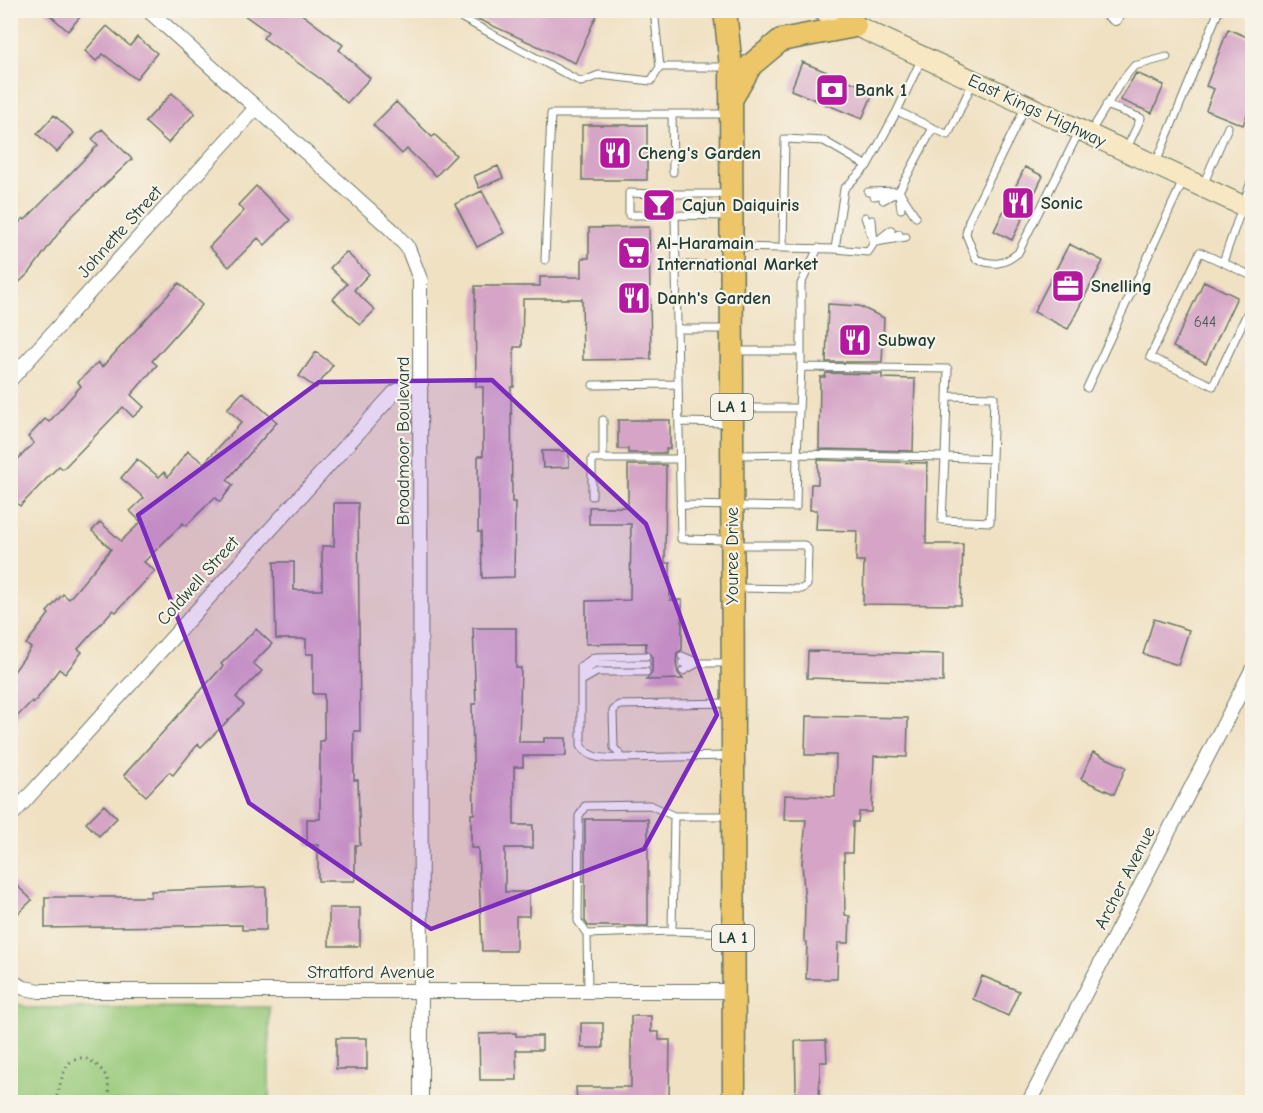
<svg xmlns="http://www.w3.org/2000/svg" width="1263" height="1113" font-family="'Comic Neue',sans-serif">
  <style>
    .green { fill: #97c979; stroke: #5b8356; stroke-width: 1.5 }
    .building { fill: #d5a4c6 }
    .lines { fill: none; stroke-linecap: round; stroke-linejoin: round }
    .lane-casing { stroke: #687666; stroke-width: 9 }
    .street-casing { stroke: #687666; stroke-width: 16 }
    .secondary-casing { stroke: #687666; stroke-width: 22 }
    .primary-casing { stroke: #687666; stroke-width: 25 }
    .path { stroke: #687666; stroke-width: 3; stroke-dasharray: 1.5 4.5; stroke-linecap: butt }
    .lane { stroke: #fff; stroke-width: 7 }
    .street { stroke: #fff; stroke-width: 14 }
    .secondary { stroke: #f7e8c3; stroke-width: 20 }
    .primary { stroke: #ecc669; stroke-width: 22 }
    .marked { fill: #7b2cbf; fill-opacity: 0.2; stroke: #7b2cbf; stroke-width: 4.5; stroke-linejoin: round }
    .labels { text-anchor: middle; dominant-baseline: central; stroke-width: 4.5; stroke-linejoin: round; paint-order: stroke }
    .number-label { font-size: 15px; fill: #4c5758 }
    .shield { fill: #f7f3e8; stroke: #60746a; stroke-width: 1.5 }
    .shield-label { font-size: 16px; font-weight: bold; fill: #1f3d34 }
    .poi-label { font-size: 18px; font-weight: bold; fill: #1f3d34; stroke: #f7f3e8; text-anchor: start }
    .street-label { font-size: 18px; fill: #1f3d34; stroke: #f7f3e8 }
  </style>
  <rect width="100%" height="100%" fill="#f7f3e8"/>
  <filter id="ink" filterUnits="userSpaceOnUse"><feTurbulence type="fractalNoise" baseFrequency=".0167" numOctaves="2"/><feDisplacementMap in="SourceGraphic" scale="12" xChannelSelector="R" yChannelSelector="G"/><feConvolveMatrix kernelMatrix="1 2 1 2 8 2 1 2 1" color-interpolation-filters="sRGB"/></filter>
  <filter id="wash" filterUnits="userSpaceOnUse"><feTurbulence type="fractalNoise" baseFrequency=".008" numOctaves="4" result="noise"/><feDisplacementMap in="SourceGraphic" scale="24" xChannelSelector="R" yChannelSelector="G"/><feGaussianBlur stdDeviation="1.35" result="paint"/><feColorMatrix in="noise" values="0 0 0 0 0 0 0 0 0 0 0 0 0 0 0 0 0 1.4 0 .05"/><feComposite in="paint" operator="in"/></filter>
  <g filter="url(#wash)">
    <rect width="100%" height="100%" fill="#f0e1c3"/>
    <path class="green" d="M11,1001L28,1008L269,1007V1102H11Z"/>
    <g id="blocks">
      <path class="building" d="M44,10H86L68,31Z
        M237,10H296L343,45L339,50L370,78L347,103L322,80L263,38L268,32Z
        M470,10H599L575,63L469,15Z
        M107,26L130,46L137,37L157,53L136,79L103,54L96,61L85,51Z
        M1228,29L1252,39V102L1243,125L1206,110L1214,89L1206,86Z
        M802,62L874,91L862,119L791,90Z
        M1136,73L1164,85L1152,113L1120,100Z
        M172,93L195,113L168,143L145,122Z
        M396,102L432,137L435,135L456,155L436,176L407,149L402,154L373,125Z
        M54,115L74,133L57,152L37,134Z
        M582,125H647V180H582Z
        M102,129L132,159L68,220L30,272L10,291V233L23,218L25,220L98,145L92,139Z
        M498,166L503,178L479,188L474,176Z
        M1025,167L1043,176L1012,240L994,231Z
        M256,186L290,220L265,245L258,238L229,267L209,247L244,211L238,205Z
        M482,191L504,233L477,247L455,204Z
        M659,197L671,200V209L663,213L647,209V199Z
        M649,227L651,359L583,360L582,299H523L522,347H514V387H511L512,502H515L514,577L482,578L481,532H478V456H483V387H476L475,286H540V277H582V258H589V228Z
        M1069,244L1103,261L1068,329L1034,312Z
        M346,252L369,274L354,290L375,310L360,325L333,299L347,284L330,268Z
        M1204,281L1237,297L1206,363L1173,347Z
        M179,283L202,305L152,361L157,365L131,395L144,407L133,417L123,407L63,469L59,466L20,506L10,497V467L34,443L28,437L45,419L49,422L81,386L78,382L98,362L102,367Z
        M828,304L859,306L884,318L882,362H826Z
        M316,352L333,365L316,388L299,376Z
        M826,373L882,374V378L915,379L913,451L819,449L820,377H825Z
        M243,392L277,422L227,480L233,485L220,502L215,497L186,526L183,523L144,562L155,571L116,612L113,610L78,649L82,652L65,674L59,669L34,703L32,701L10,724V677L31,648L26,644L49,614L47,612L63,594L69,599L111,549L92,531L100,522L121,541L141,522L130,511L144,498L121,478L137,459L159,477L164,472L168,477L188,451L204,463L242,422L227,409Z
        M618,420H670V449H666V453H628V449H618Z
        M542,451H569V467L543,468Z
        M818,460L927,463L926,544H963L961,605L863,604L864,561H856L857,531L816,530L817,510H810L811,484H818Z
        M628,465H666L665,563H670V600H682V650L677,653L676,664L678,673L683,679L646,680L652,673V656L646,650V643L586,644V601L630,600L631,524H589V507H628Z
        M334,503H358L360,731H354V780H358L360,845H355V881H318V845H307V819H320V741H324V694H313V654H306V639H276L274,562H294V590H322V546H334Z
        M1154,619L1189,630L1178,665L1143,654Z
        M473,628H516V668H521L519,742H544V738H566V756H523V767H514V825H533V848H505V892H529V916H516V951H482L478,848H471V814H474L472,704H476Z
        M256,629L272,644L253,663L262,671L236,697L244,705L201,747L198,744L173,775L169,772L146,796L124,775L223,666L221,664Z
        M808,651L943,654V682L807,678Z
        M806,716L908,718L907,757L874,756L872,812H859L858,822H853L852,853H844L845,915L850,916L849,943H838L837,979H806L807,942L804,941L805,903L802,863L806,820H784L785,795L835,797L836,755H805Z
        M1093,752L1126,767L1114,794L1081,779Z
        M104,805L117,818L99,836L86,823Z
        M585,819H648V926H588L585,921Z
        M10,879L32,900L10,921Z
        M266,887V930H242V925L45,928V897H151V891Z
        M329,908H360V946H329Z
        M982,976L1019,991L1008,1016L973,999Z
        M631,1016H651V1032H659V1040H670L669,1102H577L576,1087H631Z
        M581,1023H603V1048H581Z
        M516,1033V1036H542V1050H516L517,1080H480L479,1034Z
        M336,1038H367V1069H336Z
        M826,1040L827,1062H820L819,1102H794L796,1086L795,1041Z"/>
    </g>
  </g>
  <g filter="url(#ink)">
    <use href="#blocks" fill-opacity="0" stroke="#687666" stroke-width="1.5"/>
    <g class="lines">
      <defs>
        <path id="lane" d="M465,10L462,18L581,82L599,75L651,81L660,67H729
          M654,10L660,67
          M922,58L897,111L948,135L973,82
          M1106,105L1141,118L1126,150
          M1026,106L969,220L966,234L976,259C994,266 1003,265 1018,253L1079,132
          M672,114L673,172
          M1090,133L1121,82L1134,66L1167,57
          M1156,163L1219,10
          M1203,185L1228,127
          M899,191L933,128
          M868,192L899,191L874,196
          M654,194L629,193V215H655
          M667,194H728
          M899,194L901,209
          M883,200L899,191L916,217
          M668,215L728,216
          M675,215L681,539L729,540
          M865,217L874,243L872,220
          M882,240L899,234
          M876,242L906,237
          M783,246L785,139L824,141L867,166
          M736,247L835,249L844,189L867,166L897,111
          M835,249L868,252L874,243L891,230
          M545,260L551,114H726
          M1223,262L1252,179
          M676,265H727
          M1252,276L1200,252L1150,357L1213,386L1252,303
          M677,329H728
          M736,351H801V284L818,248
          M593,385L678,384
          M1087,388L1183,181
          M947,396L994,397L990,522L942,520L945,457L992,459
          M736,408H799
          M603,420V459H679
          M679,422L730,423
          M737,455L797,454L801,367
          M592,496V459H603
          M680,505L796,507L797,454L945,457L948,369L801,367V351
          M734,588L802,589L807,585L808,549L804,545H736
          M682,656L696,662
          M682,663H730
          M683,671L696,664
          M582,680L589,668L595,664H646
          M583,680L597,672H646
          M730,756L623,758L614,748L613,711L619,705L730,703
          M623,758C607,758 591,761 581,746V666L595,657L646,656
          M672,931L587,934L578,921L579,816L585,806L650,805L674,816
          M730,933L672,931L674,816H730
          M587,934L588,990"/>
        <path id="street" d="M148,10L392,230L408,248L420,279L421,1102
          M1105,10L1115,18
          M10,380L256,108
          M10,817L394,393L406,386L421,384
          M10,981L24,988L40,991H733
          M1029,1102L1252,670"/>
        <path id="secondary" d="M822,10L1252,210"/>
        <path id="primary" d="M725,10L731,67L734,1102
          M732,98L751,65L781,40L855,26L845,10"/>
      </defs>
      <use href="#lane" class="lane-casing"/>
      <use href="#street" class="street-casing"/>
      <use href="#secondary" class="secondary-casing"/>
      <use href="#primary" class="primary-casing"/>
      <path class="path" d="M55,1102C59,1092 61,1076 67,1066C79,1048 101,1064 107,1079C109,1086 109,1095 111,1102"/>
      <use href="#lane" class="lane"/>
      <use href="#street" class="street"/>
      <use href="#secondary" class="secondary"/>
      <use href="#primary" class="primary"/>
    </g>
  </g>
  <path class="marked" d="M492,380L646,524L717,715L644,849L431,929L249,803L138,515L319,382Z"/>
  <defs>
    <symbol id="bank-square" viewBox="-11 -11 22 22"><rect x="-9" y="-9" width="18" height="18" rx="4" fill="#b5179e" stroke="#f7f3e8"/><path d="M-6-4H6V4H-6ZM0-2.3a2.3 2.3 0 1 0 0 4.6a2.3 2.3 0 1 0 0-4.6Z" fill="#fff"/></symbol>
    <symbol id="restaurant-square" viewBox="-11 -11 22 22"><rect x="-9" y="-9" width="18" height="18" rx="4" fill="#b5179e" stroke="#f7f3e8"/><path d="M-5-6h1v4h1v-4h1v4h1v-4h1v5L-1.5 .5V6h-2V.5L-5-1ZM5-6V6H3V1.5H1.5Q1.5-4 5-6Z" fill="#fff"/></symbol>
    <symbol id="bar-square" viewBox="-11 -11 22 22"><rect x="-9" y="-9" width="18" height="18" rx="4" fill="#b5179e" stroke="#f7f3e8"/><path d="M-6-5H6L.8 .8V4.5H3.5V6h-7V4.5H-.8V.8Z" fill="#fff"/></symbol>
    <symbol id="supermarket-square" viewBox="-11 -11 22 22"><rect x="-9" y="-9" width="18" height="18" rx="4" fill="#b5179e" stroke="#f7f3e8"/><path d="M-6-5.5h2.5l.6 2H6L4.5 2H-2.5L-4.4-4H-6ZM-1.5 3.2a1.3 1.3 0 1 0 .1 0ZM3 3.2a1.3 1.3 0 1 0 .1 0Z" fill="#fff"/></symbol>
    <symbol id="office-square" viewBox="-11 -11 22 22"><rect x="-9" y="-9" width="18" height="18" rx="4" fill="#b5179e" stroke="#f7f3e8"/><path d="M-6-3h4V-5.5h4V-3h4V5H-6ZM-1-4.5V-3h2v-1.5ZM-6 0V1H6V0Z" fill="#fff"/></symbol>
  </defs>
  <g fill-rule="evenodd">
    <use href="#bank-square" x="813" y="71" width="38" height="38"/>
    <use href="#restaurant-square" x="596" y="134" width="38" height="38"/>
    <use href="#restaurant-square" x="999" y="184" width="38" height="38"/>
    <use href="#bar-square" x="640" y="186" width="38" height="38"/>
    <use href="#supermarket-square" x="615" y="234" width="38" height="38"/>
    <use href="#office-square" x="1049" y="267" width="38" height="38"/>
    <use href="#restaurant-square" x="615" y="279" width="38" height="38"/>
    <use href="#restaurant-square" x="836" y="321" width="38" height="38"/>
  </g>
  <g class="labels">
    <g class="number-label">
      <text x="1205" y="322">644</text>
    </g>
    <g class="shield">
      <rect x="711" y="394" width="42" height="26" rx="4.5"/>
      <rect x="712" y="925" width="42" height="26" rx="4.5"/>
    </g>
    <g class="shield-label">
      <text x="732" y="407">LA 1</text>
      <text x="733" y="938">LA 1</text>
    </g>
    <g class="poi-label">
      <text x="855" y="90">Bank 1</text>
      <text x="638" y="153">Cheng's Garden</text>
      <text x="1041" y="203">Sonic</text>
      <text x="682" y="205">Cajun Daiquiris</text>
      <text x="657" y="243">Al-Haramain<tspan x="657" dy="21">International Market</tspan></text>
      <text x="1091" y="286">Snelling</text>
      <text x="657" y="298">Danh's Garden</text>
      <text x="878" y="340">Subway</text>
    </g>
    <g class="street-label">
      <text transform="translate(1037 111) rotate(25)">East Kings Highway</text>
      <text transform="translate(120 232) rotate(-48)">Johnette Street</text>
      <text transform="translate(403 441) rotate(-90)">Broadmoor Boulevard</text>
      <text transform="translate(732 556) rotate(-90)">Youree Drive</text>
      <text transform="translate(198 581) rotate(-48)">Coldwell Street</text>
      <text transform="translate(1125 878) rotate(-63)">Archer Avenue</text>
      <text x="371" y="972">Stratford Avenue</text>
    </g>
  </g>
  <rect width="1263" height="1113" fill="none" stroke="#f7f3e8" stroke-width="36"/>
</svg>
